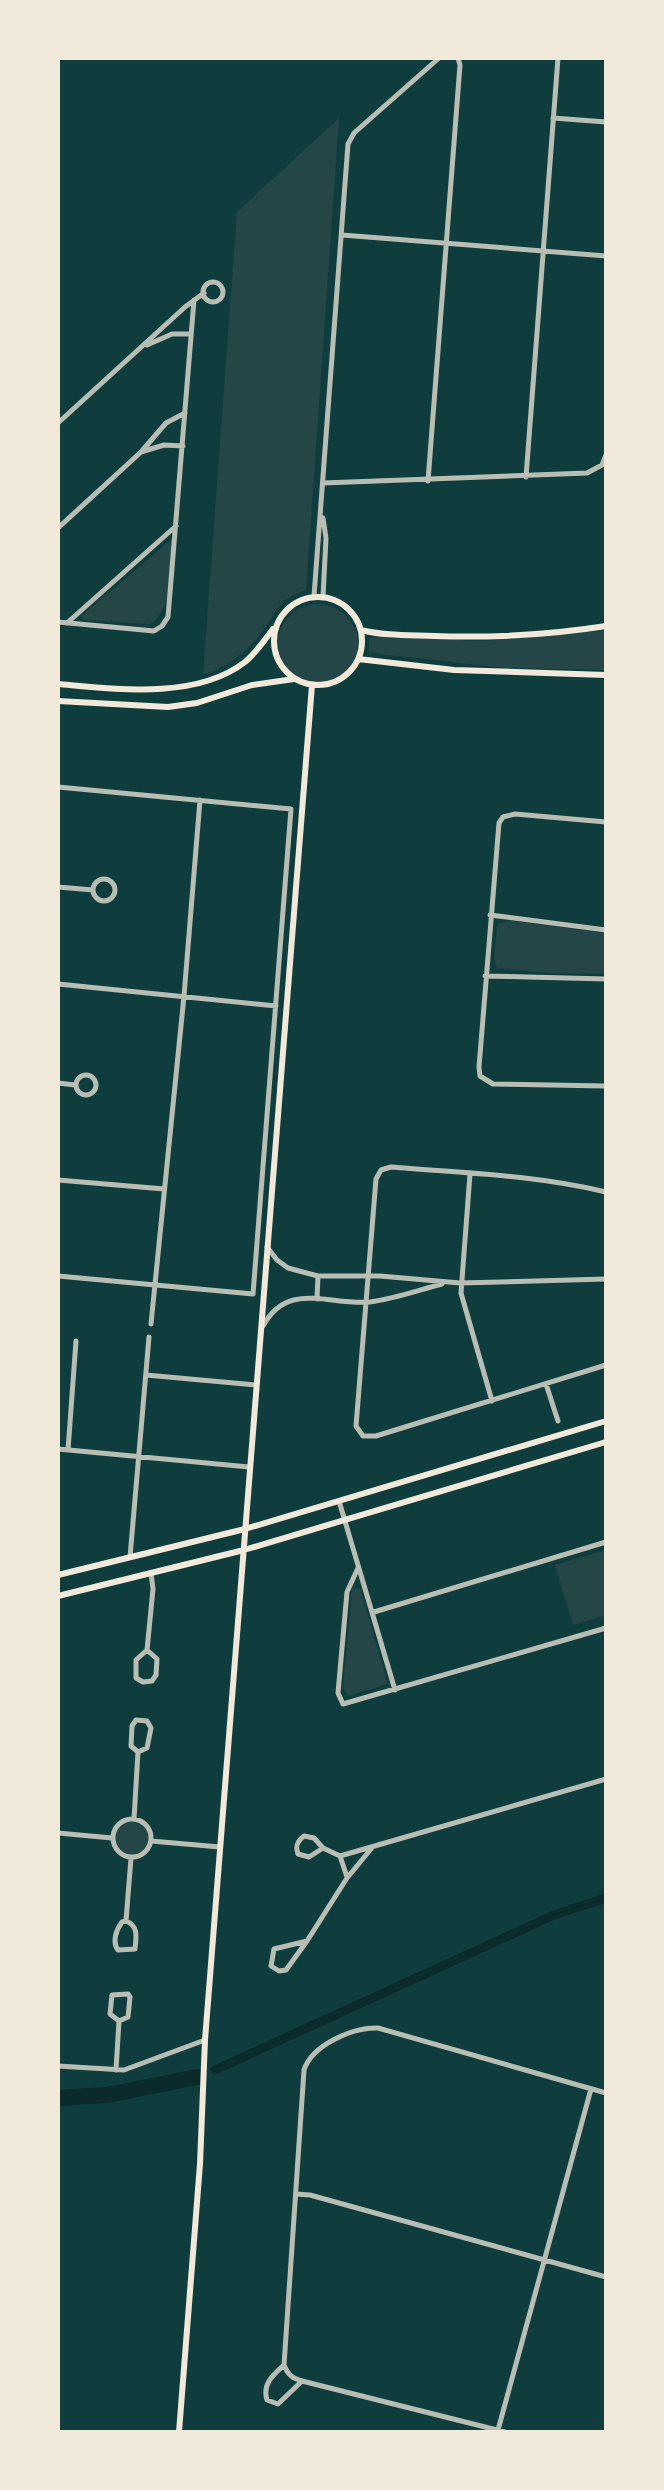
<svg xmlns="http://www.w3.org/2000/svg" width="664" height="2490" font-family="Raleway,sans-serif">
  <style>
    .green { fill: #244646 }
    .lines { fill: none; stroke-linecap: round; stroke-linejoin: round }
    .canal { stroke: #0a2a2b; stroke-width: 9 }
    .river { stroke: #0a2a2b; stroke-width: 16 }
    .minor { stroke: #b8beb3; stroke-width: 5 }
    .secondary { stroke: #f1e9da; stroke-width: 6 }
  </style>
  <rect width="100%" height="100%" fill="#0f3d3e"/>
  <path class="green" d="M339,118L306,590C274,600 278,613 259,636C243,655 226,667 203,675L237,212Z
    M172,539C170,564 173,612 150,624L83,620L81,616Z
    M278 644a40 40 0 1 1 80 0a40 40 0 1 1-80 0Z
    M606,630V670L505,668L372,653L369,651V639L374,637L485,641Z
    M511,921L606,933V974L548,973L497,968L494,960L497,928L499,923Z
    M606,1550V1615L573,1625L555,1565Z
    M360,1588L388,1684L348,1696L343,1688L352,1589Z
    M112 1839a19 19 0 1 1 38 0a19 19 0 1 1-38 0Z"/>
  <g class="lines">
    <path class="canal" d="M215,2070L554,1915L606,1898"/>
    <path class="river" d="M58,2098L107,2095L197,2077"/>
    <path class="minor" d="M553,118L606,122
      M342,235L606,256
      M203 292a10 10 0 1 1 20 0a10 10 0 1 1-20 0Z
      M147,345L172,334H191
      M58,423L185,307L204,293
      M183,446L164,445L141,452L166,423L185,413
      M526,477L558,58
      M428,481L460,65L458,58
      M323,483L587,473L602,465L606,455
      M323,518L326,538L323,596
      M58,528L141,452
      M314,596L348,144L354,133L439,58
      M58,622L154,631L162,626L168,617L194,300
      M67,623L176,526
      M58,787L291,809L253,1294L58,1276
      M606,822L515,814L503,817L499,823L479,1067L480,1076L493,1084L606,1086
      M93 890a11 11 0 1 1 22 0a11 11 0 1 1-22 0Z
      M58,887L93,890
      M490,915L606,930
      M485,976L606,979
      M58,984L276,1006
      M76 1085a10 10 0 1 1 20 0a10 10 0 1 1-20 0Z
      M58,1083L75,1085
      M470,1174L461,1293L492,1401
      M58,1180L164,1189
      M606,1192C536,1175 462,1173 391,1167L381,1170L376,1179L356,1426L363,1436H376L606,1365
      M267,1247L277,1260L288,1268L318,1276H380L460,1283L606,1279
      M317,1299L318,1276
      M151,1324L184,996L200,800
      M263,1326C288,1280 330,1306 370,1302C394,1299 419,1290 442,1284
      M146,1375L256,1385
      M546,1384L558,1421
      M58,1449L249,1467
      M68,1450L76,1341
      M339,1501L395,1690
      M130,1557L149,1337
      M358,1568L347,1592L338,1693L343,1704L606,1628
      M374,1612L606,1542
      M147,1650L157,1659L156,1675L152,1681L143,1682L136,1678V1660L147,1650L153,1589L151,1573
      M113 1838a19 19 0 1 1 38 0a19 19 0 1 1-38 0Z
      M134,1819L138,1752L147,1748L151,1728L147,1721L136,1720L132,1726L131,1746L138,1752
      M58,1833L112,1838
      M151,1841L220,1847
      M323,1848L309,1857L298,1854C295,1846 297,1841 304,1836L314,1838L323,1848L340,1856L347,1877
      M340,1856L606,1779
      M126,1921C139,1926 136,1938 135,1949L118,1950C112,1942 116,1930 122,1922L126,1921L131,1858
      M307,1941L286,1970L279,1971L271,1966L274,1949L307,1941L347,1878L371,1849
      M58,2066L124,2070L205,2040
      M116,2070L119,2021L128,2017L130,1997L128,1994L112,1995L110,2014L119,2021
      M296,2194L310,2195L606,2277
      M284,2365C273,2375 262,2384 267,2400L278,2404L302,2381
      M498,2430L591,2089
      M505,2432L302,2381C292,2378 288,2375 284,2365L304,2070C312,2045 353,2027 378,2028L606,2093"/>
    <path class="secondary" d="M274 641a44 44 0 1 1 88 0a44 44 0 1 1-88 0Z
      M361,630C385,636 409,635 434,636C492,638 549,635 606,626
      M358,659L454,670L606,675
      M58,684C115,689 196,700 245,662C256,653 264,641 273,629
      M58,701L168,707L197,703L252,685L294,679
      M58,1575L245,1529L606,1421
      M58,1596L244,1550L606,1442
      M179,2432L200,2164L205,2040L312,685"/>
  </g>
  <rect width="664" height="2490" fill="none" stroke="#f1e9da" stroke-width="120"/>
</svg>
